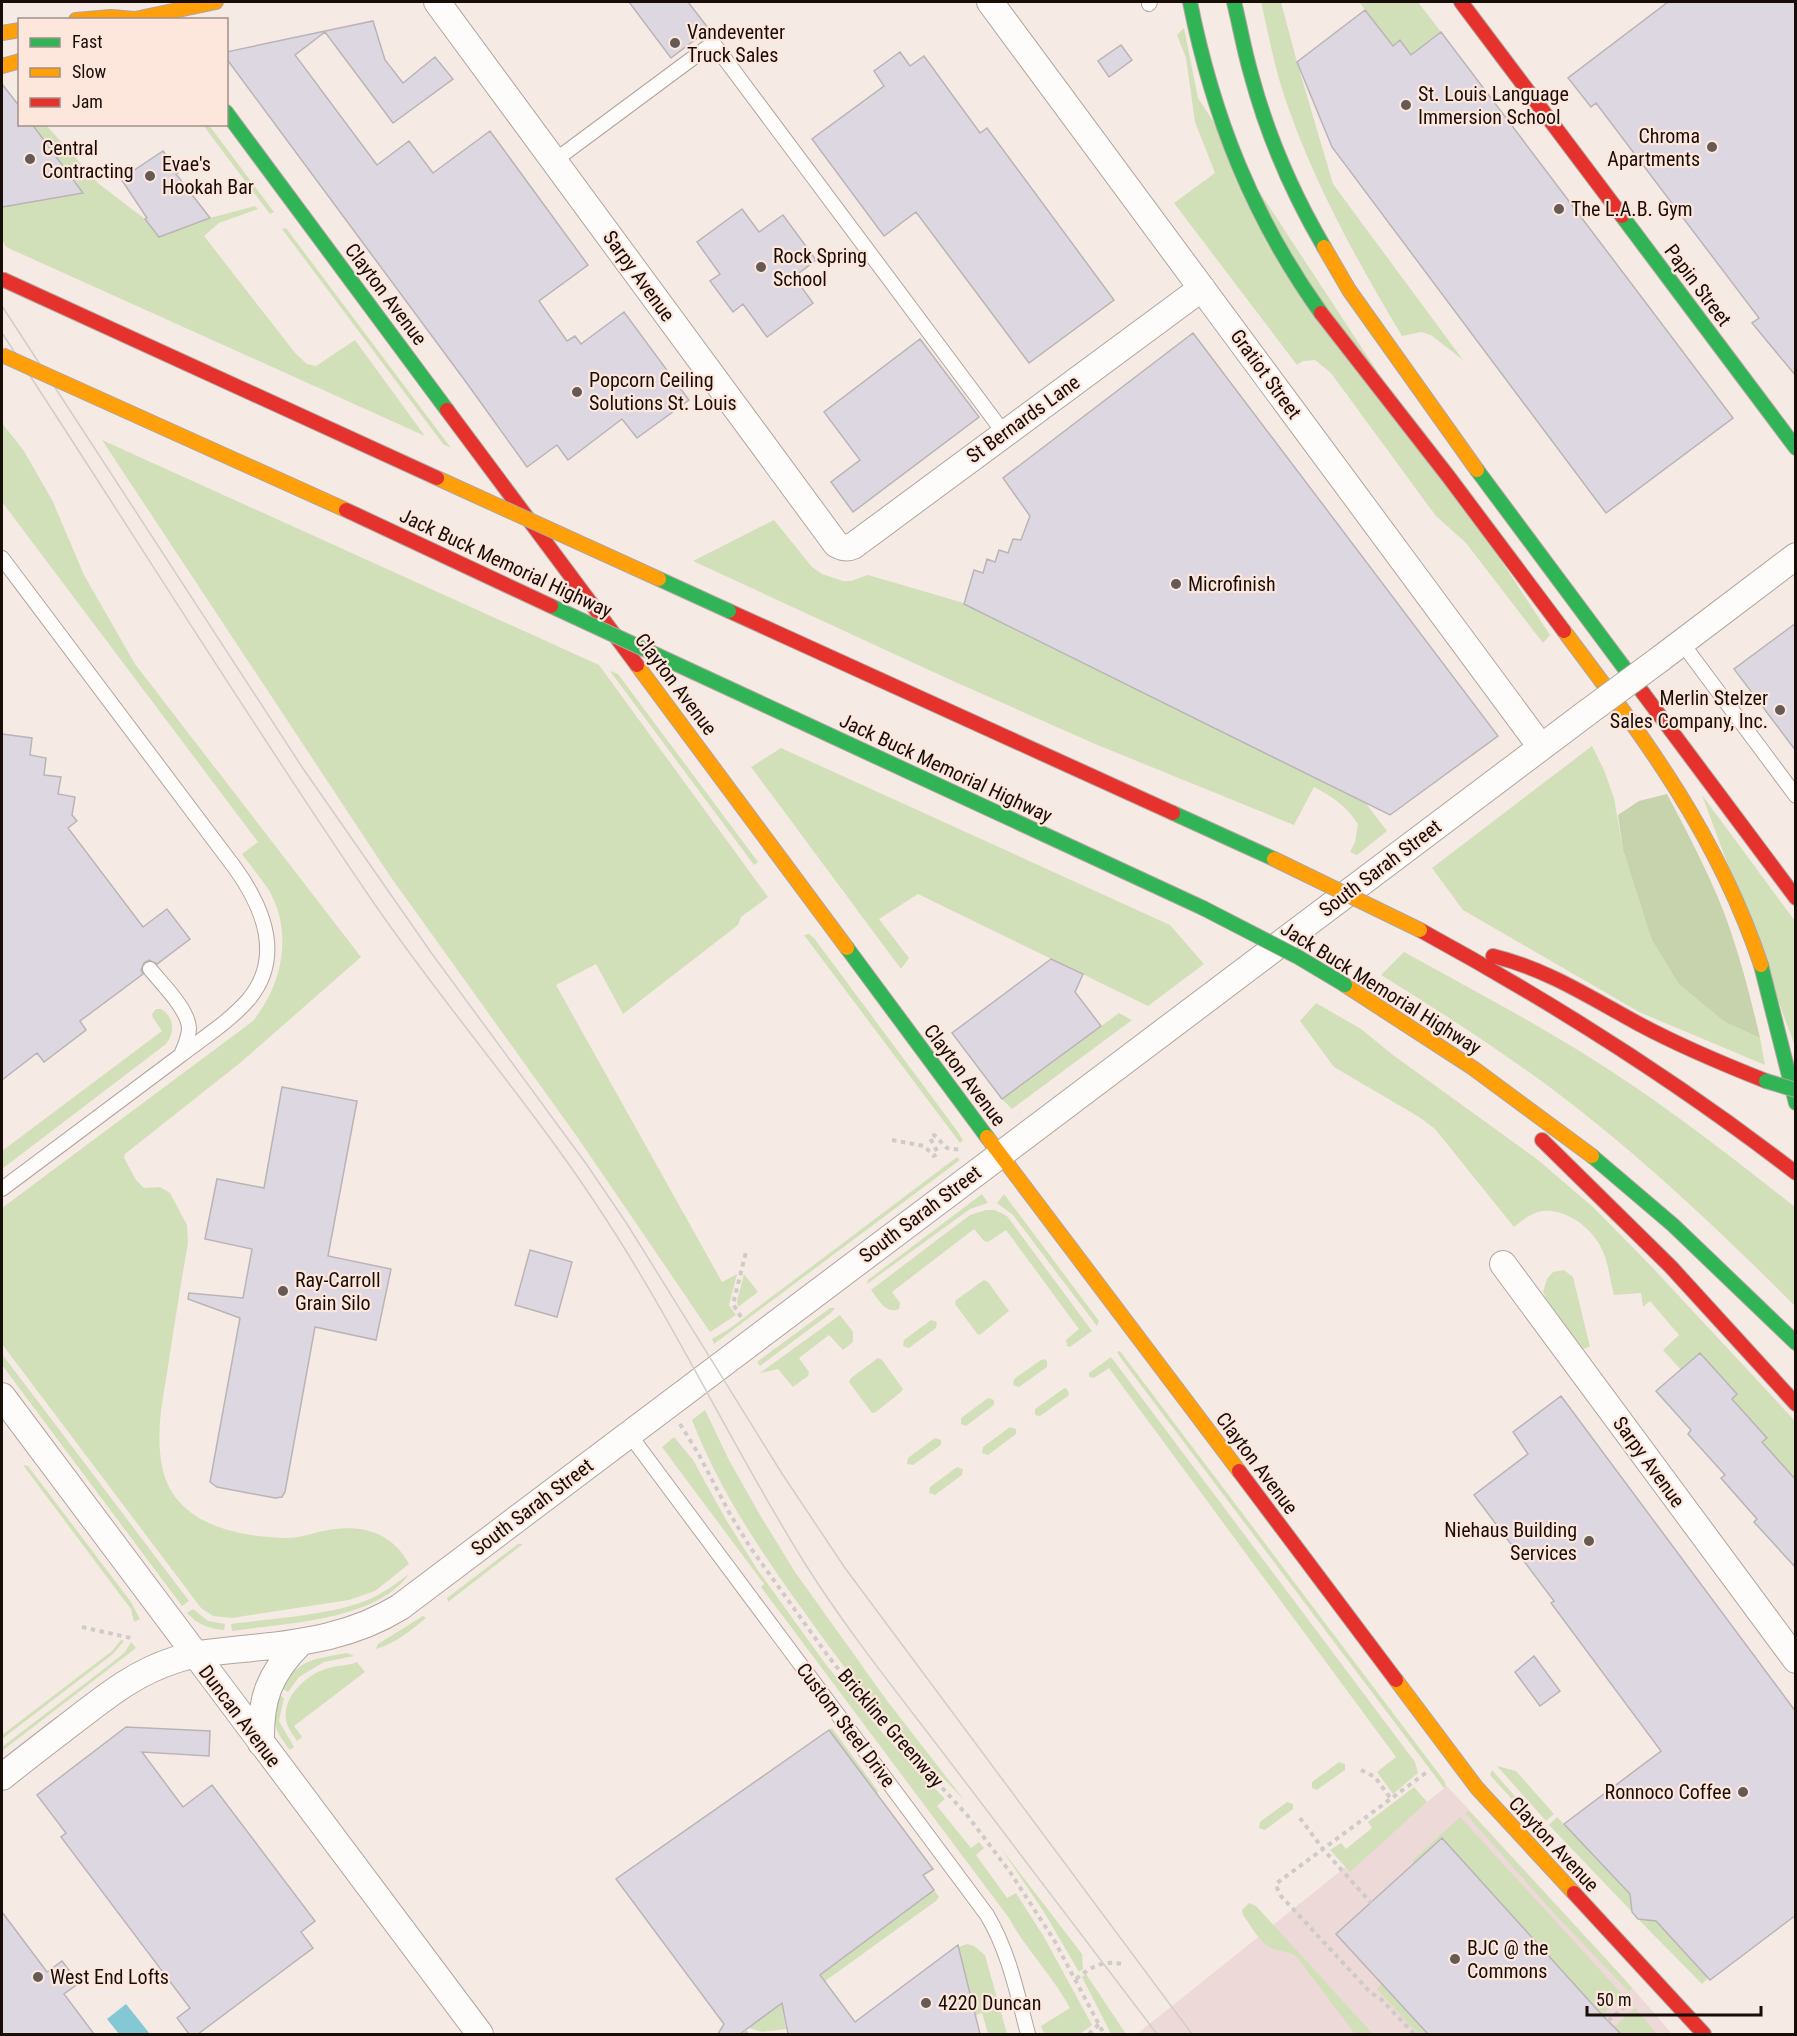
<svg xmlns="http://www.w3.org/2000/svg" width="1797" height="2036" font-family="'Roboto Condensed',sans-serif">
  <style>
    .education { fill: #edd9d7 }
    .green { fill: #d2e0b9 }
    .forest { fill: #c6d3ac }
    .water { fill: #85c8d5 }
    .building { fill: #ddd7e2; stroke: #bab4b7; stroke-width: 1.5 }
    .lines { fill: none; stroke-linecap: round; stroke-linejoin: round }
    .lane-casing { stroke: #b0a59f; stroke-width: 16 }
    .street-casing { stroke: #b0a59f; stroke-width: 28 }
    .fast-casing { stroke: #b0a59f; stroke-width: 16 }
    .slow-casing { stroke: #b0a59f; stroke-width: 16 }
    .jam-casing { stroke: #b0a59f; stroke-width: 16 }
    .path { stroke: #cecbc8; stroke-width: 4; stroke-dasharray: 4.5 4.5; stroke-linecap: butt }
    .lane { stroke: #fefcfb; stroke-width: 14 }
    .street { stroke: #fefcfb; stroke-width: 26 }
    .fast { stroke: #30b455; stroke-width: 14 }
    .slow { stroke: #ff9f0a; stroke-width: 14 }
    .jam { stroke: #e5322d; stroke-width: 14 }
    .tram { stroke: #d1cdcb; stroke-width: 1.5 }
    .street-bridge-casing { stroke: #b0a59f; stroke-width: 28; stroke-linecap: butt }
    .fast-bridge-casing { stroke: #b0a59f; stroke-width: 16; stroke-linecap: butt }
    .slow-bridge-casing { stroke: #b0a59f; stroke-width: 16; stroke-linecap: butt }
    .jam-bridge-casing { stroke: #b0a59f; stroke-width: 16; stroke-linecap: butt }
    .street-bridge { stroke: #fefcfb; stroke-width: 26 }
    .fast-bridge { stroke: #30b455; stroke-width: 14 }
    .slow-bridge { stroke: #ff9f0a; stroke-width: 14 }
    .jam-bridge { stroke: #e5322d; stroke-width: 14 }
    .poi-dot { fill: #665a55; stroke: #fde7dd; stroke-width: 2 }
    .labels { text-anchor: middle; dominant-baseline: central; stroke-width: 4.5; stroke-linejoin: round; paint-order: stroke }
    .poi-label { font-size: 20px; fill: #190d08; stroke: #fde7dd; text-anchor: start }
    .street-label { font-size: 20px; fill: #190d08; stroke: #fde7dd }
  </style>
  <rect width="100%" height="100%" fill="#f6eae4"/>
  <path class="education" d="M1447,1786L1622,1976L1672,2034H1137Z"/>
  <path class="green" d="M1261,2H1281L1297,62L1333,184L1463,360L1431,335L1421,332L1402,336C1356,259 1312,180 1284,95C1274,65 1268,32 1261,2Z
    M1359,2H1418L1441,32L1411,55L1400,40L1393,46Z
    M1184,28L1198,98L1550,635L1543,643L1466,543L1436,516L1424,500L1331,373L1315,360L1303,361L1297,365L1174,203L1215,173L1195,122L1186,58L1177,35Z
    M32,124L46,125L99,184L145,219L159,237L210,218L255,206L258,209L219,223L204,236L296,354L307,364L316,366L355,340L425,436L6,247L2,239V207L83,193Z
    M203,125H209L274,212L270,214Z
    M286,228L451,448L443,444L282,229Z
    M2,423L24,451L53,502L84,575L135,664L361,957L240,1063L125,1154L124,1158L136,1180L144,1188L160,1187L170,1193L187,1225L188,1243C181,1282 175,1321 169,1360C164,1394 156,1426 161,1460C169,1523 234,1537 288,1538C301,1538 315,1532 328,1530C362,1524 392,1532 409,1564L375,1591L349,1600L232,1618L213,1616L201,1608L2,1344V1208L253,1021C282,985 293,934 270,892C262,879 251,867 242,854L258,842L2,502Z
    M102,440L599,665L768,897L741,917L738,925L623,1014L596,964L556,985L722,1282L737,1274L729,1305L736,1315L710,1332L578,1138L390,876Z
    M774,520L812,567L822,574L843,581H851L868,575L964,603L1365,802L1387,831L1357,855L1350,852L1355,842L1358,824C1346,806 1333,797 1314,787L1294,825L1095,744L944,677L693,561Z
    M610,671L618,674L758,862L754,865Z
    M1592,746L1604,770L1614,798L1623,850L1651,938L1725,1022L1760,1038L1765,1065L1639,1012L1463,910L1432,868Z
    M781,748L1170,925L1204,964L1148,1006L918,894L879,919L909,958L901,969L751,767Z
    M1702,795L1795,921V1046Z
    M809,934L814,938L955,1128L963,1140L960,1143L804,935Z
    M1404,952C1480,994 1559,1035 1632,1085C1688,1123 1742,1165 1795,1207V1306C1729,1240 1661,1175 1587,1116C1522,1064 1452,1019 1381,975Z
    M1316,1003L1361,1029L1393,1055L1538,1160L1594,1208L1652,1267L1795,1421V1480L1762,1442L1767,1438L1732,1399L1736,1394L1700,1353L1681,1370L1663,1350L1679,1335L1650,1301L1643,1307L1641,1293L1614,1295C1610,1281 1609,1267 1604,1254C1596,1231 1568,1208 1542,1211C1531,1213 1523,1220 1514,1227L1435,1129L1419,1117L1334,1067L1300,1021Z
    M156,1009H161C175,1018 175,1032 166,1044L2,1169V1151L162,1031L153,1018L152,1014Z
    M1119,1013L1132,1020L1012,1109L1002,1099Z
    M957,1157L960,1160L714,1344L712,1339L729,1329Z
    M982,1194L988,1203L970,1209L867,1284L868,1280Z
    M1004,1194L1099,1321L1097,1326L1013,1215L997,1203Z
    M986,1210H995L1007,1216L1092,1331L1070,1347L1067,1346L1066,1340L1079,1329L1006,1230L988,1242L984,1241L974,1229L892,1292L900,1303L899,1309C886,1315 879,1300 871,1290L970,1215Z
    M1564,1270L1573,1277L1590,1347L1583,1349L1547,1300L1543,1292L1547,1279L1553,1272Z
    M744,1274L758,1292L738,1307L737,1301Z
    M984,1280L988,1282L1009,1311L981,1334L978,1335L955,1304L956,1300Z
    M830,1308H835L831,1313L760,1366L757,1362Z
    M840,1315L853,1332V1342L843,1350L829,1335L799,1358L809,1372L808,1376L793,1387L778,1369L760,1373Z
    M931,1320L937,1322L936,1328L909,1348L903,1346L904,1340Z
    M1120,1351L1445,1782L1446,1787L1444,1788L1122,1360L1117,1352Z
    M2,1354L189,1601L182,1606L2,1365Z
    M1111,1357L1415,1762L1418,1773L1393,1794L1377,1772L1396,1757L1109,1368L1094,1378L1089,1377V1373Z
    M878,1358L882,1360L903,1389L901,1392L876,1412L872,1413L849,1382L851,1378Z
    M1044,1359L1047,1361V1367L1019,1387L1013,1385L1014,1379L1041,1360Z
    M1066,1388L1069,1393L1068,1396L1040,1416L1035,1415V1409L1063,1389Z
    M988,1398L994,1400V1405L966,1426L961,1424V1418Z
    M705,1410L729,1460L760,1515L795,1572L888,1702L965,1801C941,1775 915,1751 892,1725C860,1689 832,1651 805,1613C761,1552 719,1490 692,1420Z
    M1010,1427L1016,1429V1434L988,1455L982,1453L983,1447Z
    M674,1437L693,1460L725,1518L757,1569L827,1666L886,1737L945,1799L937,1806L971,1848L979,1842L984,1848L976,1855L1007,1898L1016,1893L1044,1937L1092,2025L1080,2034H1044L1041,2026L1070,2008C1053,1976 1026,1950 1009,1918L761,1587L764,1584L662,1447Z
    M935,1438L941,1440V1445L913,1465L907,1464L908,1458Z
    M23,1465L28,1466L131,1602L140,1619L134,1622L131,1609L124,1600Z
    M957,1467L963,1469L962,1475L935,1495L929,1493L930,1487Z
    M518,1544H523L448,1602L447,1598Z
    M409,1574C376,1621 285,1623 232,1631L231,1624C273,1618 342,1615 378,1595C389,1589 399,1581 409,1574Z
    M193,1609L208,1621L225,1624L224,1630C209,1629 197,1624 187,1613Z
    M423,1616L426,1618C410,1631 396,1643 376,1649L378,1644Z
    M121,1640L124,1641L113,1654L2,1739V1735L112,1651Z
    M131,1642L136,1648L2,1751V1747L113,1662L125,1652Z
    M347,1653L354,1656L324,1662L299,1677L288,1692L280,1687C301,1659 313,1659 347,1653Z
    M357,1662L365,1672L294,1726L302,1737L297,1741C294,1736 289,1730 287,1724C279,1699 307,1673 329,1668C339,1665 348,1666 357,1662Z
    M277,1694L284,1698L279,1721L294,1747L290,1750C271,1725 274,1725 277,1694Z
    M832,1728L878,1791L877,1795L829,1730Z
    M1339,1762L1345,1764V1770L1317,1790L1312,1788V1782Z
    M1497,1766L1516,1771L1554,1814L1546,1821Z
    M1492,1770L1549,1835L1546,1837L1490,1775Z
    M1414,1787L1427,1802L1350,1872L1330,1850L1341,1843L1346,1849L1372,1828L1368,1822Z
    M1287,1802L1293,1804V1809L1265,1830L1259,1828L1260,1822Z
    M1468,1811L1471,1813L1632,1988L1629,1992L1553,1912L1465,1813Z
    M1460,1817L1624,1996L1602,2015L1442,1839L1414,1863L1412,1861Z
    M1557,1817L1637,1902L1631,1907L1632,1912L1549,1825Z
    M1000,1847L1082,1954L1083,1969L1079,1972L1044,1912Z
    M934,1890L939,1897L936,1901L785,2010L783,2014L786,2029L762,2032L749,2028Z
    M1249,1903L1256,1906L1373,2034H1355L1297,1957C1289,1950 1280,1952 1271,1948C1259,1942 1250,1924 1243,1915L1242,1910Z
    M1649,1914L1708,1978L1702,1984L1638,1919L1643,1920Z
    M967,1944L974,1946L985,1955L1007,2034H988L982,2013L975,2016L954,1949Z
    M1086,1974L1126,2034H1111L1082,1977Z
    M1382,1984L1428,2034H1418L1377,1989Z
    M1635,2008L1657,2034H1620L1614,2027Z"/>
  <path class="forest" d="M1667,794C1687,832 1707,870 1723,910C1739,952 1750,995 1760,1038L1725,1022L1679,984L1651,938L1623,850L1618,815L1639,801Z"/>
  <path class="water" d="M126,2004L150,2034H119L107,2019Z"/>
  <path class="building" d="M629,2H688L709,29L671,58Z
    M1668,2H1796V376L1752,323L1759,318L1596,103L1591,107L1568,78Z
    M1365,10L1393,46L1400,40L1411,55L1441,32L1733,418L1606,513L1332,147L1297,62Z
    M373,21L385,60L403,83L435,57L453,79L393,123L325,32L295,55L377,165L409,141L433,173L490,131L588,265L539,301L567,341L575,336L581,344L624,312L689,400L637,438L622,419L568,460L557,445L527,467L466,382L226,58V52Z
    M1121,45L1132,60L1109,77L1098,61Z
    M900,52L910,66L924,56L980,133L987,128L1114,300L1029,363L916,212L884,236L812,139L884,86L874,71Z
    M2,84L20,107V124H32L83,193L2,207Z
    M163,151L178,173L176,174L210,218L159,237L145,219L147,218L121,179Z
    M742,209L759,232L783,215L816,260L794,277L813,303L767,337L743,304L733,312L710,281L720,274L697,242Z
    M1193,333L1498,736L1390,815L964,604L974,570L983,573L987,559L995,562L999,550L1008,553L1013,539L1021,540L1030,516L1003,478Z
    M920,339L979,417L853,512L831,482L860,460L824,412Z
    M1796,623V751L1734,669Z
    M2,734L32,738L30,755L46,758L44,775L61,777L58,794L75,797L72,815L77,821L68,828L143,927L167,909L190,939L157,964L149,960L144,963L141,970L143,974L80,1021L86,1030L44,1062L37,1053L2,1080Z
    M1051,959L1083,974L1075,992L1101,1026L1002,1099L952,1033Z
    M282,1087L357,1101L328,1256L391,1269L376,1340L315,1327L285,1492L282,1497L275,1498L217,1487L210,1482L240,1318L188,1299L189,1293L243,1298L252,1249L205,1239L217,1179L264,1188Z
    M530,1250L572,1262L557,1317L515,1305Z
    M1700,1353L1737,1394L1732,1399L1767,1438L1762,1442L1796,1480V1568L1754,1522L1757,1519L1721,1478L1725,1475L1688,1434L1691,1430L1656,1391Z
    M1561,1396L1796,1712V1915L1710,1980L1656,1921L1638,1919L1632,1912L1630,1894L1564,1824L1661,1751L1551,1603L1554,1601L1474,1495L1528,1454L1513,1432Z
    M1534,1656L1560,1691L1540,1706L1515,1672Z
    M126,1727L210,1731L209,1756L142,1752L183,1807L212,1785L315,1921L301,1932L313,1948L198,2034H189L177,2018L190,2008L61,1837L66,1833L37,1795Z
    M829,1730L933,1869L923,1875L934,1890L820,1975L855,2022L958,1945L980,2034H788L782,2003L740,2034H718L724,2024L616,1879Z
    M1442,1838L1602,2015L1621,2034H1428L1336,1934Z
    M2,1912L47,1972L62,1961L79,1983L64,1994L94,2034H2Z"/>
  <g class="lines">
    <defs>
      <path id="lane" d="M1149,4L1150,2
        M554,161L713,43L1004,433
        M2,558L235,868C263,907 284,956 249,999C230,1021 203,1038 181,1055
        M1682,643L1796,796
        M2,1189L181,1055C184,1047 189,1038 189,1028C188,1009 162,984 150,969
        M629,1434L987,1915C1009,1952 1017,1993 1028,2034"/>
      <path id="street" d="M437,2L836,544C842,547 846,549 853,546L1202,288
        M990,2L1541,747
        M1660,659L1796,556
        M1503,1264L1796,1660
        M2,1396L480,2034
        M261,1743C260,1699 269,1674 300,1643
        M2,1777C27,1757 52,1738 78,1718C109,1694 137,1672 175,1660C199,1652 227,1651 252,1648C304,1643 355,1635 400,1607L1588,712"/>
      <path id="fast" d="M1190,2C1213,117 1253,218 1321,313
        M1234,2C1240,26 1244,50 1251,74C1267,134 1293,194 1324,247
        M226,112L447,410
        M1622,216L1796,448
        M1477,470L1643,693
        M795,719L1203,908
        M1173,813L1274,859
        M847,948L987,1137
        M1761,965L1796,1103
        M1592,1156L1673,1225L1796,1343"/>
      <path id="slow" d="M76,20L111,17L135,19L216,2
        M2,33L20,30
        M2,66L20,61
        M1324,247L1349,290L1477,470
        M1564,631C1645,739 1717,834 1761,965
        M637,665L847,948
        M1345,985L1473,1068L1592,1156
        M987,1137L1239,1471
        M1396,1680L1477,1788L1574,1893"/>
      <path id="jam" d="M1461,2L1622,216
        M1321,313L1448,476L1564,631
        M447,410L637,665
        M729,611L1173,813
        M1643,693L1796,898
        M1420,930C1552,1002 1677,1081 1796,1173
        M1493,956C1547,969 1591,998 1639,1024C1680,1046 1723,1064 1766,1081
        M1542,1140L1671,1267L1796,1404
        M1239,1471L1396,1680
        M1574,1893L1704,2034"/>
    </defs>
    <use href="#lane" class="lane-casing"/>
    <use href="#street" class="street-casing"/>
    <use href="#fast" class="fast-casing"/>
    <use href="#slow" class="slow-casing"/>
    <use href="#jam" class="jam-casing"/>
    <path class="path" d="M892,1140L924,1146L934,1156L938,1153L930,1138L934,1135L947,1148L961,1150
      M741,1317L733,1304L746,1252
      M680,1424L698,1453L730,1514L750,1547L828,1656L873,1712L967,1815L1010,1872L1054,1940L1104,2034
      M82,1627L131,1638
      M1361,1770L1375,1777L1391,1799
      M1300,1818L1323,1849L1371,1903
      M1076,1979C1091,1967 1102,1960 1122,1964
      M1608,2021L1632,2000
      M744,2031L747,2034
      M1089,2034L1099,2024
      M1414,2034L1380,1998L1371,1993L1281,1896L1276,1886L1277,1883L1427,1772"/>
    <use href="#lane" class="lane"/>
    <use href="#street" class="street"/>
    <use href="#fast" class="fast"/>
    <use href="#slow" class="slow"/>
    <use href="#jam" class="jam"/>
    <path class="tram" d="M2,306L302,767L430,951L587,1165L627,1224L781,1472L845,1568L1192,2034
      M2,333C125,520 243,711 369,896C441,1002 526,1098 596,1204C673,1319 731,1445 804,1562C846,1629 896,1691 944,1754C1015,1848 1086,1941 1157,2034"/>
    <defs>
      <path id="street-bridge" d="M1588,712L1660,659"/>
      <path id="fast-bridge" d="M659,579L729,611
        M551,606L795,719
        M1203,908L1298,957L1345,985
        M1766,1081L1796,1090"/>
      <path id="slow-bridge" d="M2,355L346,510
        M437,478L659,579
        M1274,859L1420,930"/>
      <path id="jam-bridge" d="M2,279L437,478
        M346,510L551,606"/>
    </defs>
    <use href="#street-bridge" class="street-bridge-casing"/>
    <use href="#fast-bridge" class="fast-bridge-casing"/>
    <use href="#slow-bridge" class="slow-bridge-casing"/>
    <use href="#jam-bridge" class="jam-bridge-casing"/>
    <use href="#street-bridge" class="street-bridge"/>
    <use href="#fast-bridge" class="fast-bridge"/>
    <use href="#slow-bridge" class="slow-bridge"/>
    <use href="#jam-bridge" class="jam-bridge"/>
  </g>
  <g class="poi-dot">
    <circle cx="675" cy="43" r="6"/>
    <circle cx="1406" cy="105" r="6"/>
    <circle cx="1712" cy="147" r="6"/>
    <circle cx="30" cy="159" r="6"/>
    <circle cx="150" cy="176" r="6"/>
    <circle cx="1559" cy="209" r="6"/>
    <circle cx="761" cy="267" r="6"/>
    <circle cx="577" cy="392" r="6"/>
    <circle cx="1176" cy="584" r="6"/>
    <circle cx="1780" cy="710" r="6"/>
    <circle cx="283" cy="1291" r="6"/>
    <circle cx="1589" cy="1541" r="6"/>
    <circle cx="1743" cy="1792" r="6"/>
    <circle cx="1455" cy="1959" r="6"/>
    <circle cx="38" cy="1977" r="6"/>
    <circle cx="926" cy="2003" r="6"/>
  </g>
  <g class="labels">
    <g class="poi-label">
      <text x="687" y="32">Vandeventer<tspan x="687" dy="23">Truck Sales</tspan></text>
      <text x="1418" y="94">St. Louis Language<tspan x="1418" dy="23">Immersion School</tspan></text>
      <text x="1700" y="136" text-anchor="end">Chroma<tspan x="1700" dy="23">Apartments</tspan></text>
      <text x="42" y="148">Central<tspan x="42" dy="23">Contracting</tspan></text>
      <text x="162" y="164">Evae's<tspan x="162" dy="23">Hookah Bar</tspan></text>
      <text x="1571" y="209">The L.A.B. Gym</text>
      <text x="773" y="256">Rock Spring<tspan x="773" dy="23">School</tspan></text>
      <text x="589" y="380">Popcorn Ceiling<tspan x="589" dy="23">Solutions St. Louis</tspan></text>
      <text x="1188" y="584">Microfinish</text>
      <text x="1768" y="698" text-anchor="end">Merlin Stelzer<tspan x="1768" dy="23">Sales Company, Inc.</tspan></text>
      <text x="295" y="1280">Ray-Carroll<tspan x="295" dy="23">Grain Silo</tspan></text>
      <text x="1577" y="1530" text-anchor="end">Niehaus Building<tspan x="1577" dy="23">Services</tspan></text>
      <text x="1731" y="1792" text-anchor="end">Ronnoco Coffee</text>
      <text x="1467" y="1948">BJC @ the<tspan x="1467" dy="23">Commons</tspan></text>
      <text x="50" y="1977">West End Lofts</text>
      <text x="938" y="2003">4220 Duncan</text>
    </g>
    <g class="street-label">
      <text transform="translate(639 276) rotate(54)">Sarpy Avenue</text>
      <text transform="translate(1698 285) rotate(53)">Papin Street</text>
      <text transform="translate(386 294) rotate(53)">Clayton Avenue</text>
      <text transform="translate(1266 374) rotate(54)">Gratiot Street</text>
      <text transform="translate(1023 419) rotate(-36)">St Bernards Lane</text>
      <text transform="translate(506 563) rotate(25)">Jack Buck Memorial Highway</text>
      <text transform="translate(676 684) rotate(53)">Clayton Avenue</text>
      <text transform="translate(946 768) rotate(25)">Jack Buck Memorial Highway</text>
      <text transform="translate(1380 868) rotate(-37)">South Sarah Street</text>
      <text transform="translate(1381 988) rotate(32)">Jack Buck Memorial Highway</text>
      <text transform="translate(965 1075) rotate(53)">Clayton Avenue</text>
      <text transform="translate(920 1214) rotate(-37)">South Sarah Street</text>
      <text transform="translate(1649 1462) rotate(54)">Sarpy Avenue</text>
      <text transform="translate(1257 1463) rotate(53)">Clayton Avenue</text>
      <text transform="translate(532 1507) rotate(-37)">South Sarah Street</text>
      <text transform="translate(240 1716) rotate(53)">Duncan Avenue</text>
      <text transform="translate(846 1725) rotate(53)">Custom Steel Drive</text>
      <text transform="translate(891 1728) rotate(49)">Brickline Greenway</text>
      <text transform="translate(1554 1844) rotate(47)">Clayton Avenue</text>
    </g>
  </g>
  <rect width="1797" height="2036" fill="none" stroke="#190d08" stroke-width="6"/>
  <rect x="18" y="18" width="210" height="108" fill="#fde7dd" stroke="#a29088" stroke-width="1.5"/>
  <rect x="30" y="38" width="30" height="9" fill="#30b455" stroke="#a29088" stroke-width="1.5"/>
  <text x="72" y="48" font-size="18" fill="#190d08">Fast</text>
  <rect x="30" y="68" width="30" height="9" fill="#ff9f0a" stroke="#a29088" stroke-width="1.5"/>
  <text x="72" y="78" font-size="18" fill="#190d08">Slow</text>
  <rect x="30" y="98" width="30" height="9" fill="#e5322d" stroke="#a29088" stroke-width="1.5"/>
  <text x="72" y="108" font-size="18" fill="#190d08">Jam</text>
  <path d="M1587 2006v9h174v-9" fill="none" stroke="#190d08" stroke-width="3"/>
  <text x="1596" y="2006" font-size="18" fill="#190d08" stroke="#fde7dd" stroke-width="4.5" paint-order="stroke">50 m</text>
</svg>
